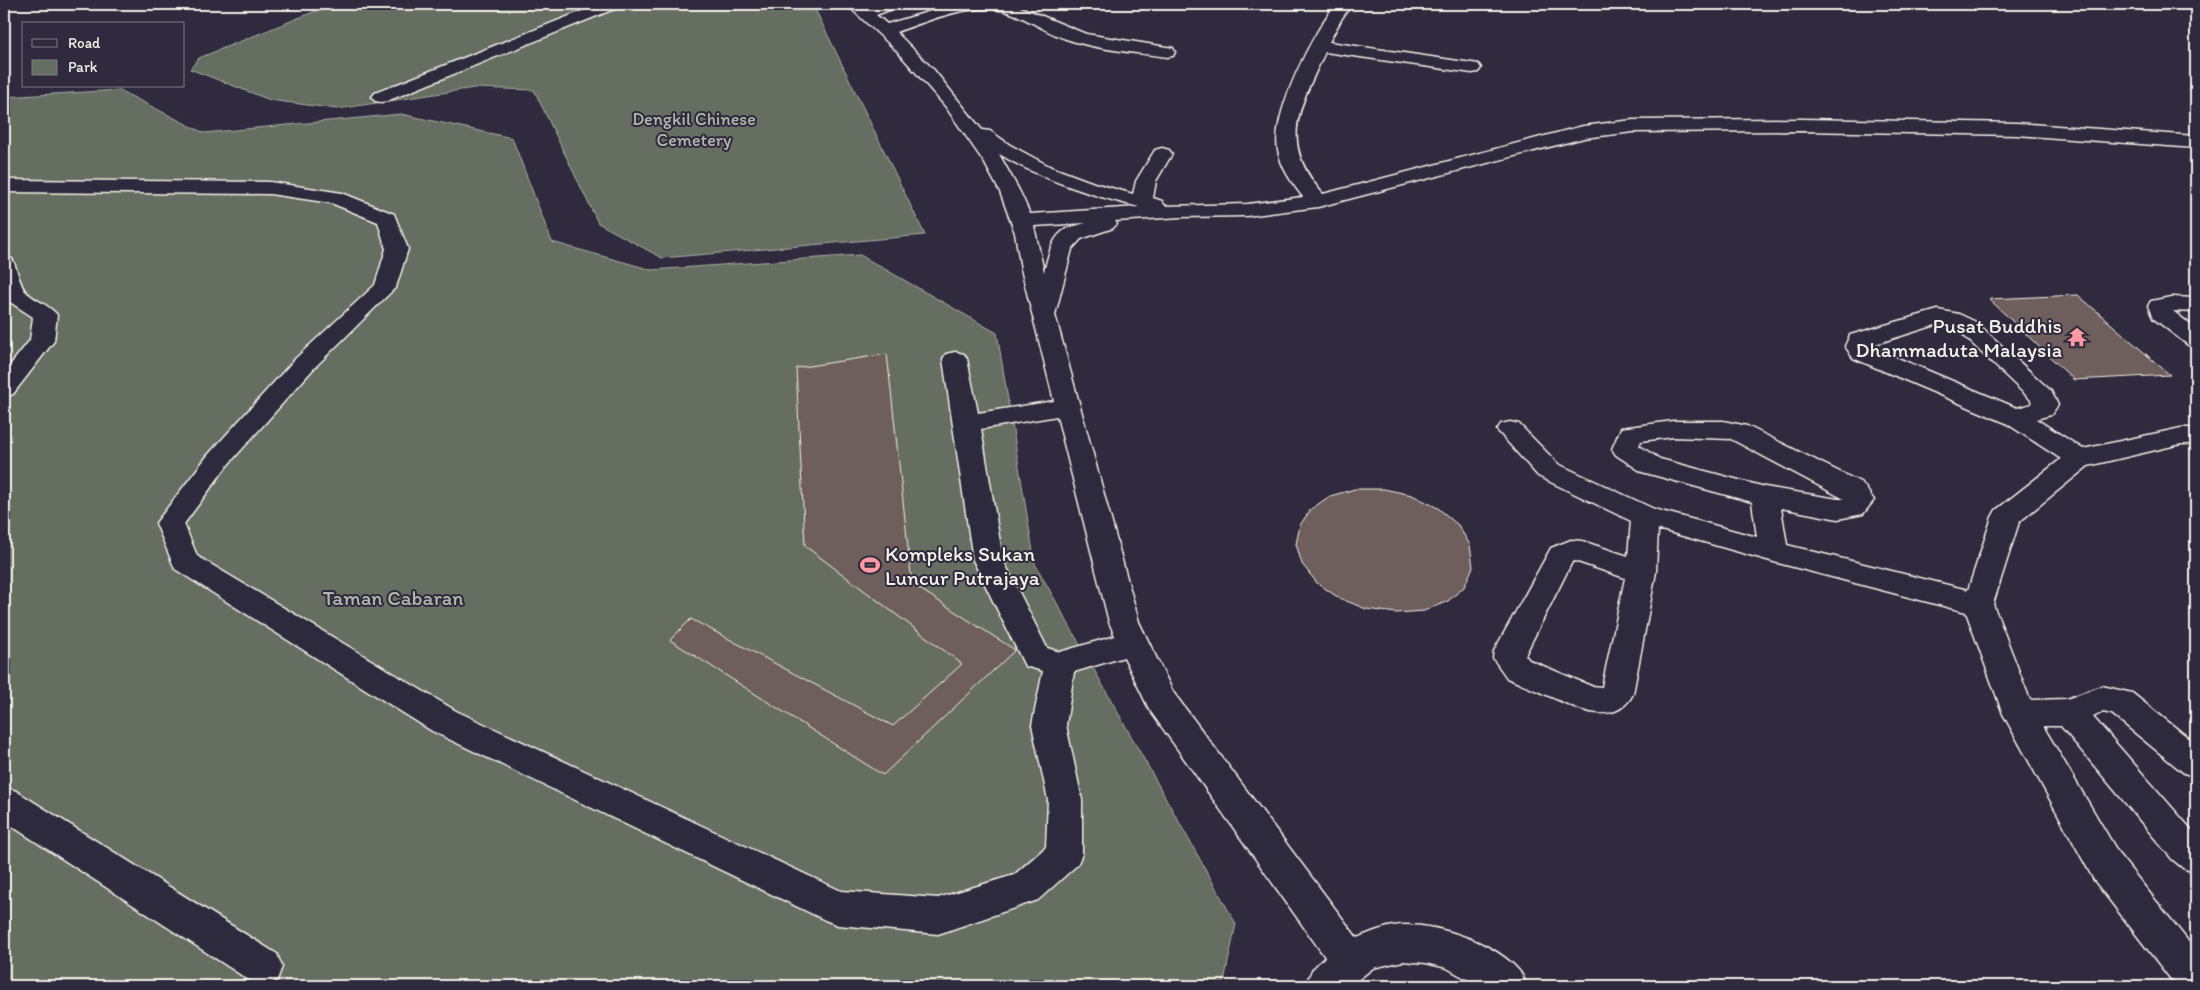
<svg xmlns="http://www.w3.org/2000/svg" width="2200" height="990" font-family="Itim,sans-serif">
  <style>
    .green { fill: #656e61; stroke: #acb0a4 }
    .building { fill: #6e5f5c; stroke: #f4f1e8 }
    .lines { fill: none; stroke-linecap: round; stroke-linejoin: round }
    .minor-casing { stroke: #f4f1e8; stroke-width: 3 }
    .minor { fill: #2f2a3d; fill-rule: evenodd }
    .labels { text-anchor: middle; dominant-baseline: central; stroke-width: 4; stroke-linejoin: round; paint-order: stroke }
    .far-park-label { font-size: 18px; fill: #b4b6ab; stroke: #2f2a3d }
    .poi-label { font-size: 21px; fill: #f4f1e8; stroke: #2f2a3d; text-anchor: end }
    .park-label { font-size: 21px; fill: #b4b6ab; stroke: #2f2a3d }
  </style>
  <rect width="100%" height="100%" fill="#2f2a3d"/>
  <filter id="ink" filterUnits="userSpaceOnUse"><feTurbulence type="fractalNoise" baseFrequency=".02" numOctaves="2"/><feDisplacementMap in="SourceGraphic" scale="10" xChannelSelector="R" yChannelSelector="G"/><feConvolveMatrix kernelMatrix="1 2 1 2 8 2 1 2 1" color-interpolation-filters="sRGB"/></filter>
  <g filter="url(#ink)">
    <path class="green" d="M333,4H808L815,9L925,235L662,258L598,223L534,90L474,88L337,109L270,100L190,69L199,58Z
      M119,90L204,133L401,114L512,138L552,242L652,270L860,255L997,333L1035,564L1236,924L1223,986H4V97Z"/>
    <path class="building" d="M2078,295L2170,375L2074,380L1989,299Z
      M887,354L912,584L1015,650L883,775L670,640L691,619L893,726L962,664L805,546L796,368Z
      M1355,489H1384L1412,495L1438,508L1458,525L1470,545L1473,567L1464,587L1448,601L1424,611L1396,613L1366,609L1339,598L1317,583L1302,564L1296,544L1300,525L1311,509L1330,496Z"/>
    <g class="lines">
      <defs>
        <path id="minor" d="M600,4H621L619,7L387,101L381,102L375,101L372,97L375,93Z
          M846,4H863L867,7L876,4H899L897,7L876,15L887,24L955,4H1013L1086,34L1173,48L1175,52L1173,56L1167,57C1133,52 1098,50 1066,39C1041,31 1018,10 992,9C959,7 926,22 896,32L934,70L982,130L990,131L1010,145L1051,167L1094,183L1133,194L1136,181L1155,150L1162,148L1169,150L1172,154L1156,181L1153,198L1162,201L1165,206L1247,204L1303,197C1292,183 1281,168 1278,150C1271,115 1313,32 1336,4H1352L1342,18L1329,42L1472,63L1478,64L1481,68L1478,72L1472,73L1325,52C1300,107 1277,142 1323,194L1583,126L1633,120L1802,119L2017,123L2196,136V148L2017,135L1802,131L1633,132L1584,138L1318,207L1247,216L1181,217L1115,221L1117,224L1113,228L1081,239L1072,249L1055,315L1139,622L1173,692L1357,938C1372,932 1388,925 1405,925C1440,925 1497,943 1520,972C1523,976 1525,982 1527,986H1479L1447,968L1426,963L1403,961L1373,968L1350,986H1305L1312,970L1325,957L1149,709L1124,657L1074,672L1066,725L1082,800V854L1077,865L1038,900L938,934L838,925L825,920L432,731L175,569L156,523L208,455L296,358L375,285L386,249L378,222L331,203L270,194L4,192V180L270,182L342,193L394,214L408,249L396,287L314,368L226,467L184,524L197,556L456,711L841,891L938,898L1014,875L1046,847L1048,800L1032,725L1043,671L1025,666L973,560L943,359L946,354L955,352L964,354L967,359L978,413L1054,401L1021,269L1015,233L1000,192L984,162L945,106L897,51ZM999,154C1043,180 1090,195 1139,207L1030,214L1020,192ZM1086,223C1080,225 1072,226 1066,229C1051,238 1048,257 1044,272L1034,226ZM1057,416L1109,622L1115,636L1060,652L1047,648L1003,560L981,429Z
          M4,257L12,259C18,269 19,286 27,293C36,301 49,305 57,315L54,341L13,394L4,397V373L30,340L33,317L7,300L4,295Z
          M2171,297L2196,298V312L2173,311L2196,329V347L2188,345L2153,318L2148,306L2151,301Z
          M1938,310L1959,314L1976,322L2051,391L2058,405L2051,415L2036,419L2083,449L2181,428H2196V444H2181L2088,466L2019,522L1993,604L2030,700L2067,699L2102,686L2132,693L2196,744V777L2184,773L2112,714L2103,712L2093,717L2196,835V873L2183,868L2172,859L2061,726H2043L2120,856L2196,951V986H2176L2094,880L2003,714L1966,612L1774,562L1658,529L1656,572L1633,694C1621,717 1599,716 1577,708L1507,678L1493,658L1494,651L1551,548L1571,540L1582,541L1628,556L1631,521L1538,476L1497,430L1501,424L1510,422L1519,424L1558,464L1654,509L1757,537L1752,502L1642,472L1616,455L1612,449L1621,428L1673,421H1723L1738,424L1747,426L1862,483L1874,500L1863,514L1838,519L1781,508L1787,545L1968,590L1992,517L1996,510L2061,459L2006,423L1853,358L1845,346L1850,335ZM1939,324L1960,332L2031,400L2032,404L2017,408L1869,346ZM1673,437L1731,439L1844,499H1838L1765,487L1660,459L1639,446L1641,441ZM1575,561L1625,578L1602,687L1591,686L1529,660L1525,655L1572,562Z
          M4,787L16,791L277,954L282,967L277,980L263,986L249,980L4,821Z"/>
      </defs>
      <use href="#minor" class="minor-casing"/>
      <use href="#minor" class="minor"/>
    </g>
  </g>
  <defs>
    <symbol id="temple-bare" viewBox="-9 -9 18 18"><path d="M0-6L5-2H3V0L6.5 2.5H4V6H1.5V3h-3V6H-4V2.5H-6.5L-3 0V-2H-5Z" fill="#ff9aa2" stroke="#2f2a3d" stroke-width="2.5" paint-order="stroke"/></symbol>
    <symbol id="stadium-bare" viewBox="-9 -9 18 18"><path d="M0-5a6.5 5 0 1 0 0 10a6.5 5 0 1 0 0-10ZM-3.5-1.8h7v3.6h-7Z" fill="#ff9aa2" stroke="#2f2a3d" stroke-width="2.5" paint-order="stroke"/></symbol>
  </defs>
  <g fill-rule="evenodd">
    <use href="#temple-bare" x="2063" y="323" width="28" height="28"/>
    <use href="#stadium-bare" x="856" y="551" width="28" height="28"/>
  </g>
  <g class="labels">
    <g class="far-park-label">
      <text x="694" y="119">Dengkil Chinese<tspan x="694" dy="21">Cemetery</tspan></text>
    </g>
    <g class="poi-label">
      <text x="2062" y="325">Pusat Buddhis<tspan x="2062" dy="24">Dhammaduta Malaysia</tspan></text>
      <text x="885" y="553" text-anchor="start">Kompleks Sukan<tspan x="885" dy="24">Luncur Putrajaya</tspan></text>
    </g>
    <g class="park-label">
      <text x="393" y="597">Taman Cabaran</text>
    </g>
  </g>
  <rect width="2200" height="990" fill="none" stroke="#2f2a3d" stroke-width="20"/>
  <rect x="10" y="10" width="2180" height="970" fill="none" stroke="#f4f1e8" stroke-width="2" filter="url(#ink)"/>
  <rect x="22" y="22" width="162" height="65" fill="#2f2a3d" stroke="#7e7a81"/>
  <rect x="32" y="39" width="25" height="8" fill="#2f2a3d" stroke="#7e7a81"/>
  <text x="68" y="48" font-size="15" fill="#f4f1e8">Road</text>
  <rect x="32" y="60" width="25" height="15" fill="#656e61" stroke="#7e7a81"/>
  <text x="68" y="72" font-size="15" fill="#f4f1e8">Park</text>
</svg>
